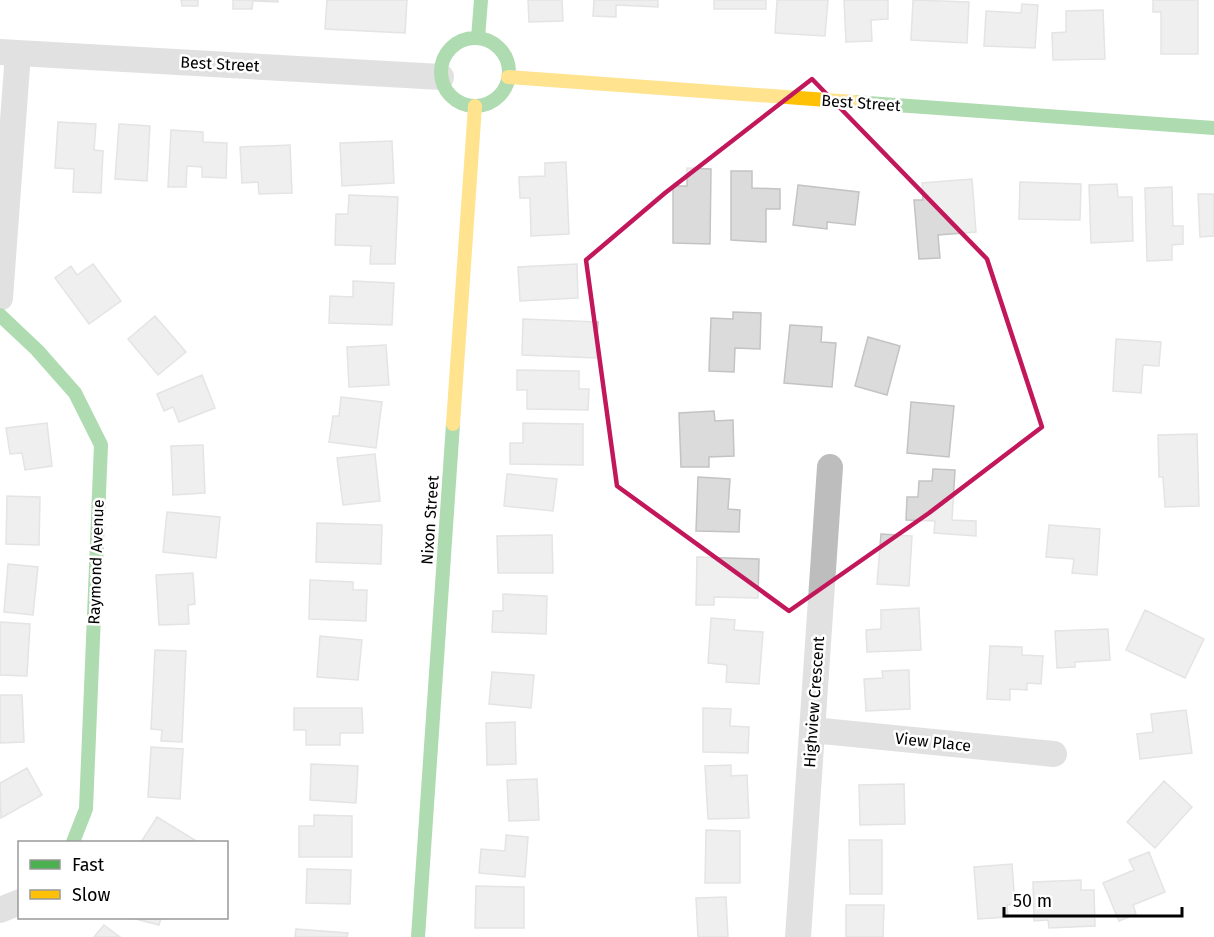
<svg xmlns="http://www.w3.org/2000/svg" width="1214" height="937" font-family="'Fira Sans',sans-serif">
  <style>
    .building { fill: #dbdbdb; stroke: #c3c3c3; stroke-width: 1.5 }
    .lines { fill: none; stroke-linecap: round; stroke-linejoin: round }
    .street { stroke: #bdbdbd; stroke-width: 26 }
    .fast { stroke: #4caf50; stroke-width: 14 }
    .slow { stroke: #ffc107; stroke-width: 14 }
    .marked { fill: none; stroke: #c2185b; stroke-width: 4.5; stroke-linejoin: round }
    .labels { text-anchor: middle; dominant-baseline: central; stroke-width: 5; stroke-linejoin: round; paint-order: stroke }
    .street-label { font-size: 16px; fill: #000; stroke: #fff }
  </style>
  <rect width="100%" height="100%" fill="#fff"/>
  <path class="building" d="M181,0H198V6H182Z
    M233,0H278V2L253,1L252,9H233Z
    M327,0H407L405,33L325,29Z
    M528,0H562L563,21L529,22Z
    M594,0H658V7L616,5V17L593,16Z
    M714,0H766V9H714Z
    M777,0H828L825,36L775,33Z
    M844,0H888V19L871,20L872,41L846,42Z
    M913,0L969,2L967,43L911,40Z
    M1153,0H1198V54H1161V12H1153Z
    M1022,4L1038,5L1035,48L984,46L986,11L1021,13Z
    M1103,10L1105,59L1053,60L1052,33L1066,32V11Z
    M58,122L96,124L94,150L103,151L101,193L73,192L74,169L55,168Z
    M119,124L150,126L147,181L115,179Z
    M171,130L203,132V142L227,143L226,178L202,177V167L187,166L186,187H168Z
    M392,141L394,183L342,186L340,143Z
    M290,145L292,193L259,194L258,182L242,183L240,147Z
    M566,162L569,234L531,236L530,198H520L519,177L545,176V163Z
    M687,168L711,169L710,244L673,243V186H687Z
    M731,171H752V188L780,189V209H766V242L731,240Z
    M972,179L976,232L938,235L940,258L919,259L914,200H923L922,183Z
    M1020,182L1081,184L1080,220L1019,219Z
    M1117,184L1118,197H1132L1133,241L1091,243L1089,185Z
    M798,185L859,192L855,225L827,222V229L793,225Z
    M1172,187L1173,226H1183V244L1172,245V260L1147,261L1145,188Z
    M1198,194H1214V236L1200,237Z
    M349,195L398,197L395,264H370L371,246L335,245L336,214H348Z
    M93,264L121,301L89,324L55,278L71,266L77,275Z
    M577,264L578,298L520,301L518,267Z
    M353,281L394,283L392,325L329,323L330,296L353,297Z
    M733,312L761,313L760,349L735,348L734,372L709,371L711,318L733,319Z
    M155,316L186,352L158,375L128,339Z
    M523,319L598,322L596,358L522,355Z
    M790,325L822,327L821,342L836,343L832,387L784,383Z
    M868,337L900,346L887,395L855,386Z
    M1116,339L1161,342L1159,366L1143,365L1141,393L1113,391Z
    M386,345L389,385L349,387L347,347Z
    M517,370L579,371V389H589L588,410L527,409V390H517Z
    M202,375L215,408L179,422L173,407L164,411L157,394Z
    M341,397L382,402L376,448L329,442L333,416H339Z
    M911,402L954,406L949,457L907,453Z
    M714,411L715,421L733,420L734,456L709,457V467H681L679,413Z
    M47,423L52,466L25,470L22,453L10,454L6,428Z
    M523,423L583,424V465L510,464V443H523Z
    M1197,434L1199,506L1165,507L1163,477H1159L1158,435Z
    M203,445L205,493L173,495L171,446Z
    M375,454L380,501L343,505L337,458Z
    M933,469L955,470L952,520L976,521V536L934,533L935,521L906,520L907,497H918L919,481H932Z
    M507,474L557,479L553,511L504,506Z
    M698,477L730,479L728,509L740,510L739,532L696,531Z
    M7,496L40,497L39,545L6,544Z
    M167,512L220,517L216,558L163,552Z
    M317,523L382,525L381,564L316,562Z
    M1049,525L1100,529L1097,575L1072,573L1074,559L1046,557Z
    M881,534L912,536L909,586L877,584Z
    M552,535L553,573H498L497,536Z
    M697,557L759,559L758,598L714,597V605H696Z
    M8,564L38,567L33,615L4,612Z
    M193,573L195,604L188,605L189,624L159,625L156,575Z
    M310,580L353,582V590H367L366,621L309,619Z
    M503,594L547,596L546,634L492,632L493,611H503Z
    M919,608L921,650L867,652L866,630L881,629V610Z
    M1145,610L1204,639L1185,678L1126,650Z
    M711,618L735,620L734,630L763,632L759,684L726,682L727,665L708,663Z
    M0,622L30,624L27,676L0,675Z
    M1108,629L1110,660L1075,662V667L1057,668L1055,631Z
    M320,636L362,640L358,680L317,677Z
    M990,646L1022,647V655L1043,656L1041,684L1027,683V690L1010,689V700L987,699Z
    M155,650L186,651L182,742L161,741L162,730L151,729Z
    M909,670L910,709L866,711L864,679L883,678L882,671Z
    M492,672L534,675L531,708L489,704Z
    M0,695H22L24,742L0,743Z
    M294,708H362L363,733H340V745H306V730H294Z
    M703,708L731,709L730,726L749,727L748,753L703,752Z
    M1186,710L1192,753L1140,759L1137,734L1153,732L1151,714Z
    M515,722L516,764L487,765L486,723Z
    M151,747L183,749L180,799L148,797Z
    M311,764L358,766L356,803L310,800Z
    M731,765V776L747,775L749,818L708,819L705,766Z
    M27,768L42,795L1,818L0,783Z
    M537,779L539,820L509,821L507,780Z
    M1164,781L1192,807L1155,848L1127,822Z
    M904,784L905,824L860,825L859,785Z
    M314,815L352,816V857H299V826H314Z
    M157,817L198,842H141Z
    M706,830L740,831V883H705Z
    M506,835L528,837L525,877L479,873L481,849L505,851Z
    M849,840H882V894H850Z
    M1149,852L1165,892L1133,905L1136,914L1119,921L1103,883L1134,870L1129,860Z
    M1012,864L1015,904L1007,905L1008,917L978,919L974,867Z
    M307,869L351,870L350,904L306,903Z
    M1081,880V890H1094L1095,926L1049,928L1048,920L1034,921L1033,882Z
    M476,886L524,887V928H475Z
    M726,897L728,937H698L696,898Z
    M846,905H884L883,937H846Z
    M132,918H161L159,925Z
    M104,925L120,937H94Z
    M296,929L348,933L347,937H295Z"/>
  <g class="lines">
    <path class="street" d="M0,52L441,77
      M0,298L18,53
      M812,730L1054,754
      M0,910L20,902
      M798,937L830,467"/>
    <path class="fast" d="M478,38L481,0
      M441 72a34 34 0 1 1 68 0a34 34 0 1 1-68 0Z
      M854,102L1214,128
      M0,315L37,350L75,393L101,445L86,809L73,842
      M418,937L453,424"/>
    <path class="slow" d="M508,77L854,102
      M453,424L475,106"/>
  </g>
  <path d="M0 0H1214V937H0ZM812,79L987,259L1042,427L929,513L789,611L617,486L586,260L665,193Z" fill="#fff" fill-opacity=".55" fill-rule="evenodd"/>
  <path class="marked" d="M812,79L987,259L1042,427L929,513L789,611L617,486L586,260L665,193Z"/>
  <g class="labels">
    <g class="street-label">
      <text transform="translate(220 64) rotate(3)">Best Street</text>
      <text transform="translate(861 103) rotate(4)">Best Street</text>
      <text transform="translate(430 520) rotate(-86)">Nixon Street</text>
      <text transform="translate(96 562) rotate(-88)">Raymond Avenue</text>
      <text transform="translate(814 702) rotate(-86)">Highview Crescent</text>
      <text transform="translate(933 742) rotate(6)">View Place</text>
    </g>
  </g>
  <rect x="18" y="841" width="210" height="78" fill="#ffffff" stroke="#999999" stroke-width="1.5"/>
  <rect x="30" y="860" width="30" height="9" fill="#4caf50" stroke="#999999" stroke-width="1.5"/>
  <text x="72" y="871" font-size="18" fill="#000000">Fast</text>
  <rect x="30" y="890" width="30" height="9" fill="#ffc107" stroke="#999999" stroke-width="1.5"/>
  <text x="72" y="901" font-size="18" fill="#000000">Slow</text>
  <path d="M1004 907v9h178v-9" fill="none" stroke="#000000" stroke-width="3"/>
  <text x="1013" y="907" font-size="18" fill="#000000" stroke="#ffffff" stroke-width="4.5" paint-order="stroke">50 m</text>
</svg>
